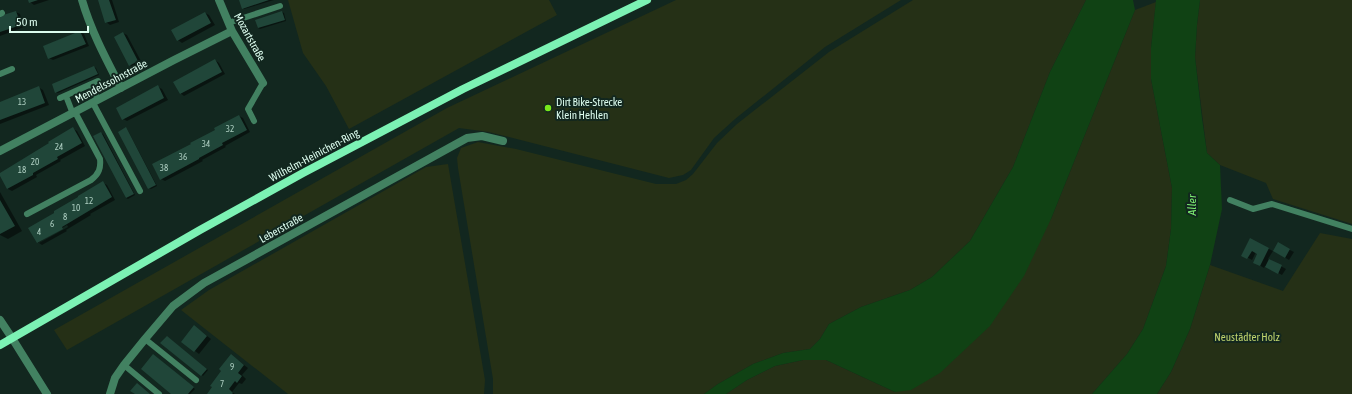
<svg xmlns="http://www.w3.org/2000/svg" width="1352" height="394" font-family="'Asap Condensed',sans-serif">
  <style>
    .green { fill: #253016 }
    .water { fill: #104214 }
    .shadow { fill: #0007 }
    .building { fill: #204639 }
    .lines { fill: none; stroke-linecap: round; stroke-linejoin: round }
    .service { stroke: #428161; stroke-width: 6 }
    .minor { stroke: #428161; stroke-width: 8 }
    .tertiary { stroke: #428161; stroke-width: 8 }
    .secondary { stroke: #7cf2b4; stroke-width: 8 }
    .poi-dot { fill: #78e91b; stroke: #12271f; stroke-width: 1.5 }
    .labels { text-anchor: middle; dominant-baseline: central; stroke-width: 4; stroke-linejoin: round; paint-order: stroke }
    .number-label { font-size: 9px; fill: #adcec1 }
    .street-label { font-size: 11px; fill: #dcfcee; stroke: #12271f }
    .poi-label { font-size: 11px; fill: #dcfcee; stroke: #12271f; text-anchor: start }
    .park-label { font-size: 11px; fill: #c1d56e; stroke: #12271f }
    .water-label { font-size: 12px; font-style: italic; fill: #7ff174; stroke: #12271f }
  </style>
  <rect width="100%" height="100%" fill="#12271f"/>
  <path class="green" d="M288,0H549L557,15L349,129L326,86L303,53Z
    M676,0H901L825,47L735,119L714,138L691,170L683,175L669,178L489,132L459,128L67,350L54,330L447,108Z
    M913,0H1086L1050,72L1013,167L970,241L932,277L910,290L861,307L829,324L820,339L810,349L783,353L753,364L718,384L704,394H493V379L458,168L457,158L461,148L478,142L516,149L656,184H676L686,180L693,174L717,143L737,124L829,52Z
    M1200,0H1352V224L1273,199L1266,183L1220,165L1207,153L1195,57L1197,25Z
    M1156,2L1151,48V79L1172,188L1171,229L1166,266L1143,329L1127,354L1092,394H726L747,380L775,366L803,360H826L895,392L1051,219L1135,10Z
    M448,164L485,380L484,394H288L181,310L209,290L426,167Z
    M1320,233L1352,239V394H1157L1171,372L1190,329L1210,265L1283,291Z"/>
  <path class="water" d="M1086,0H1133L1135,10L1051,219L1024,276L990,326L940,373L911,390L895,392L826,360H803L775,366L747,380L726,394H704L718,384L753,364L783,353L810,349L820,339L829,324L861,307L910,290L932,277L970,241L1013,167L1050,72Z
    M1156,0H1200L1197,25L1195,57L1202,118L1207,153L1220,165L1222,209L1210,265L1190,329L1171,372L1157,394H1092L1127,354L1143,329L1166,266L1171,229L1172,188L1151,79V48Z"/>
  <path class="shadow" d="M29,0H49L34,5L30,2Z
    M99,0H112L119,22L110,25L106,22Z
    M240,0H274L244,9L243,8Z
    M16,12L20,14L24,27L0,36V17Z
    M282,12L284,13L286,21L260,29L258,28Z
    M205,13L209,15L215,25L182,43L178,40Z
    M80,32L84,34L89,46L53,60L49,58L44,46Z
    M123,33L127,35L142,63L134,67L130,65Z
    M215,60L219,63L225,74L184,96L180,93Z
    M94,67L96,68L99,75L58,93L56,92Z
    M38,87L43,90L49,105L0,124V103Z
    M158,87L162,89L168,100L127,121L123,119Z
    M239,116L243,118L250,132L225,146L226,147L202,160L203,161L165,181L161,179L216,130Z
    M126,128L127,129L157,186L151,189L149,188Z
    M73,129L77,131L85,146L60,160L61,161L36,175L37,177L12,191L8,189L0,174Z
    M101,133L103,134L135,195L128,199L126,198Z
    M103,183L107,185L115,200L90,214L91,215L66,230L67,231L42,245L39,243L68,227L67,225L38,243L30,228Z
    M0,192L22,231L8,239L0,235Z
    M1251,240L1273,251L1268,259L1286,269L1282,275L1265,266L1264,268L1254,262L1259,254L1256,252L1252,260L1243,255Z
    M1278,244L1294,252L1289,260L1274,251Z
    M198,329L211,339L199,354L195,351Z
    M169,338L208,370L203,376L162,343Z
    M155,356L195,389L190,394H172Z
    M235,358L248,368L242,375L246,379L242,384L239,383L232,392L235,394H208Z"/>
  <path class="building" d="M28,0H38L29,3Z
    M98,0H109L116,20L105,23Z
    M239,0H269L242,9Z
    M16,11L21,25L0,32V16Z
    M282,11L285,20L258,28L255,20Z
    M205,12L211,23L177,41L171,30Z
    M80,31L86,44L48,59L43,46Z
    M123,32L138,61L129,66L114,37Z
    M215,59L222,72L180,94L173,82Z
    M94,66L98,74L55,93L52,84Z
    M158,85L164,98L122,120L116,108Z
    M39,86L45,103L0,120V102Z
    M239,115L247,130L222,143L223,145L199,158V159L160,180L152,164L191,144L190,143L215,130L214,128Z
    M73,127L82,143L57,157L58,159L33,173V175L7,189L0,176V173L49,143L48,142Z
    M126,127L156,185L148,189L118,132Z
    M101,132L134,194L126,198L93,136Z
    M103,181L112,197L62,227L63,229L37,243L28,228L54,213V211L78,197V196Z
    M0,200L15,226L0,234Z
    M1250,238L1269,248L1260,266L1253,263L1257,254L1252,251L1247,259L1241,256Z
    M1278,242L1290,249L1285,258L1273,251Z
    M1269,259L1282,265L1278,274L1265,267Z
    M194,325L207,336L194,352L181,342Z
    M167,336L207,369L201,376L160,343Z
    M153,354L194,387L188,394H171L141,369Z
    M231,354L244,365L238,373L242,376L237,383L235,381L229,389L233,393L232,394H207L212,387L210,386L221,371L219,369Z
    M137,383L150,394H135L130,391Z"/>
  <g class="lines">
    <path class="service" d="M0,14L2,13
      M228,23L280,6
      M0,74L12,69
      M91,84L98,100
      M66,96L73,114
      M60,98L98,81
      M93,103L140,191
      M254,121L248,109L263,83
      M1230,200L1253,209L1272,204L1352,229
      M27,214L91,180C99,174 101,168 100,159L75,112
      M145,339L196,380
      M124,365L159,394"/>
    <path class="minor" d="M82,0C91,31 106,59 121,88
      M219,0L232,31L263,83
      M0,151L174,60L232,31
      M0,320L12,338
      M110,394L115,378L124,365L145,339L173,306L204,283L467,138L482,136L503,141"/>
    <path class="tertiary" d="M12,338L47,394"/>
    <path class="secondary" d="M0,345L200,230L303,173L463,89L647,0"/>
  </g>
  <circle class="poi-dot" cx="548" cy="108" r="4"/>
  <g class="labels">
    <g class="number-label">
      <text x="22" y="102">13</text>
      <text x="230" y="129">32</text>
      <text x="206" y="144">34</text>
      <text x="59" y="147">24</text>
      <text x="183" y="157">36</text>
      <text x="35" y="162">20</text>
      <text x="164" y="168">38</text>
      <text x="22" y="170">18</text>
      <text x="89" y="201">12</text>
      <text x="76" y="208">10</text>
      <text x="65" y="217">8</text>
      <text x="52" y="224">6</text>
      <text x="39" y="232">4</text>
      <text x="232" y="367">9</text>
      <text x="222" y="384">7</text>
    </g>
    <g class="street-label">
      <text transform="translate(250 37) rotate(61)">Mozartstraße</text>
      <text transform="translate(111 81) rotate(-28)">Mendelssohnstraße</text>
      <text transform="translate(314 155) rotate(-28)">Wilhelm-Heinichen-Ring</text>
      <text transform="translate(281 228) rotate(-29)">Leberstraße</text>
    </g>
    <g class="poi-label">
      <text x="556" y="102">Dirt Bike-Strecke<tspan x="556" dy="13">Klein Hehlen</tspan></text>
    </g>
    <g class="park-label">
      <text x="1247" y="337">Neustädter Holz</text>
    </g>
    <g class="water-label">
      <text transform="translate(1192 205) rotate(-90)">Aller</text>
    </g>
  </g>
  <path d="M10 26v6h78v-6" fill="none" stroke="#dcfcee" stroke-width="2"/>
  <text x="16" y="26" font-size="12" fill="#dcfcee" stroke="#12271f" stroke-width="3" paint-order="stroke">50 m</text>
</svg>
